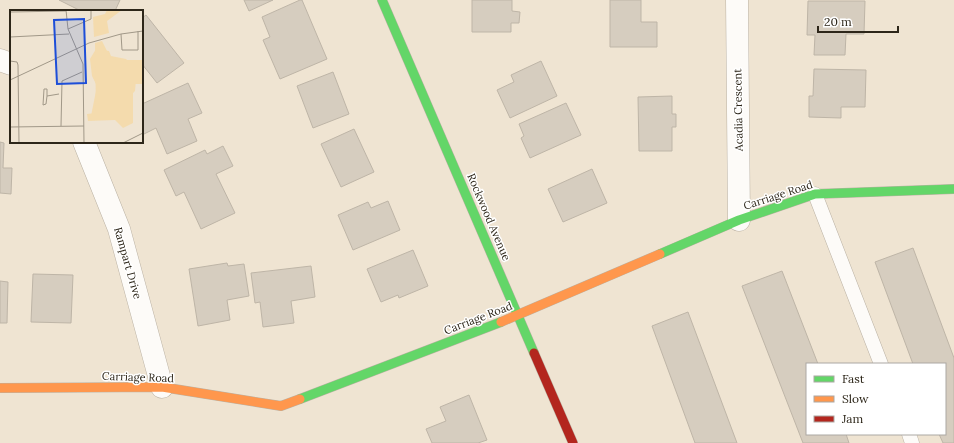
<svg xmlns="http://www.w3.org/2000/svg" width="954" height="443" font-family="Lora,serif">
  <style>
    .building { fill: #d6cdbf; stroke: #beb5a7 }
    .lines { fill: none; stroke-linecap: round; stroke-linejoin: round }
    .lane-casing { stroke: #bab1a3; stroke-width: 15 }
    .street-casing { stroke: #bab1a3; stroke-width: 23 }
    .fast-casing { stroke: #bab1a3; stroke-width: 10 }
    .slow-casing { stroke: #bab1a3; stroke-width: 10 }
    .jam-casing { stroke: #bab1a3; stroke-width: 10 }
    .lane { stroke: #fdfbf8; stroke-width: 14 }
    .street { stroke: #fdfbf8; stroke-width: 22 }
    .fast { stroke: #63d668; stroke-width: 9 }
    .slow { stroke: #ff974d; stroke-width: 9 }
    .jam { stroke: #b3261e; stroke-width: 9 }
    .labels { text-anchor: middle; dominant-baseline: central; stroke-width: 3; stroke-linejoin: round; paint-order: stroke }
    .street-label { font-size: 11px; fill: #2d2619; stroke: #fff }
    .inset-road { fill: none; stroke: #a19888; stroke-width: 1 }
    .view { fill: #1d4ed8; fill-opacity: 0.15; stroke: #1d4ed8; stroke-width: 2 }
    .inset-edge { fill: none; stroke: #2d2619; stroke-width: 2 }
  </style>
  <rect width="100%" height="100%" fill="#efe4d2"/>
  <path class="building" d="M59,0H120L115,11H81Z
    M244,0H273L249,11Z
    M300,0H302L327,59L280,79L263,40L270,37L262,17Z
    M472,0H512V11L520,12L519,23H511V32H472Z
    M610,0H641V22H657V47H610Z
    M808,1H865L864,34H846L845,55H814L815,35H807Z
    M146,15L184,63L157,83L142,64V18Z
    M541,61L557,96L510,118L497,90L514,82L511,75Z
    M814,69L866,70L865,107H841V118L809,117V96H813Z
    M333,72L349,114L313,128L297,86Z
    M188,83L202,113L188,119L197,141L167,154L156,128L144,134L142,130V104Z
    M672,96V114H676V127H672V151H639L638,97Z
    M566,103L581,135L530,158L521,138L524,136L519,124Z
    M354,129L374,172L341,187L321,144Z
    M0,142L4,143L3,168H12L11,194L0,193Z
    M223,146L233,166L216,174L235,213L201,229L184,192L176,196L164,170L205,150L207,154Z
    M592,169L607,203L563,222L548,189Z
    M388,201L400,230L353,250L338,215L368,202L371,208Z
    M913,248L954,358V443H943L939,434H945V364H913L875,262Z
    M413,250L428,286L399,298L398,295L381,302L367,269Z
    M227,263L228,266L244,264L249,296L227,300L230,320L198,326L189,269Z
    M311,266L315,297L291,301L294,323L263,327L260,302L255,303L251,273Z
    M782,271L818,364H807V434H846L849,443H803L742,286Z
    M33,274L73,275L71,323L31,322Z
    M0,281L8,282L7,323H0Z
    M688,312L737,443H695L652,326Z
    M469,395L487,440L478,443H432L426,429L446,421L440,407Z"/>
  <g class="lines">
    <defs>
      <path id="lane" d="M815,194L881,364
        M909,434L912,443"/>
      <path id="street" d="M737,0L739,220
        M0,60L11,64
        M84,142L119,229L162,387"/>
      <path id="fast" d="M382,0L534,353
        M660,254L739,220L815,194L954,189
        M300,399L501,322"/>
      <path id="slow" d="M501,322L660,254
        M0,388L162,387L281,406L300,399"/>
      <path id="jam" d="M534,353L573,443"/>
    </defs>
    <use href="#lane" class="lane-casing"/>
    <use href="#street" class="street-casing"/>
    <use href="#fast" class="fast-casing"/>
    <use href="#slow" class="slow-casing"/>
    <use href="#jam" class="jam-casing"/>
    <use href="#lane" class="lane"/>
    <use href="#street" class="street"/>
    <use href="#fast" class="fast"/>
    <use href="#slow" class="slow"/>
    <use href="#jam" class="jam"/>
  </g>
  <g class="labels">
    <g class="street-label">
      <text transform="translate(738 110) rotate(-91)">Acadia Crescent</text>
      <text transform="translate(778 195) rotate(-18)">Carriage Road</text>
      <text transform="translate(489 217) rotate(67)">Rockwood Avenue</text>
      <text transform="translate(128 263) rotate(74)">Rampart Drive</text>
      <text transform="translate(478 318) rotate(-21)">Carriage Road</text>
      <text transform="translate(138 377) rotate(2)">Carriage Road</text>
    </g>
  </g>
  <g transform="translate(10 10)">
    <rect width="133" height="133" fill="#efe4d2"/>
    <path d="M97,0H112L97,11L99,23L84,27L83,7L95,4ZM86,39L99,41L101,46L116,49L119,52L126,70L125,81L122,84L123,101L97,65L86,106H81L87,76L82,66L80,49Z" fill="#f4dbad"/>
    <path d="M92,31L100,47L108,50H133V74H123V113L113,118L105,110L78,111L77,104L86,103L85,33Z" fill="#f4dbad"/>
    <path class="inset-road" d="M56,0L58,19L73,54L74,133M0,2L56,1M58,19L81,9V0M111,24L112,40H128V21M0,27L59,24M0,51L7,52L8,55L9,133M0,70L79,33L111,24L133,21M34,79H37V86L36,94L33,95ZM37,86L49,84M51,116L52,71L72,62M0,117L74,116M113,133L133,123"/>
    <path class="view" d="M74,9L76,73L47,74L44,10Z"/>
    <rect width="133" height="133" class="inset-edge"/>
  </g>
  <rect x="806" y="363" width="140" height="72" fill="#ffffff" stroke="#aba8a3"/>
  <rect x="814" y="376" width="20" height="6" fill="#63d668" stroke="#aba8a3"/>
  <text x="842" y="383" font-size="12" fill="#2d2619">Fast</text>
  <rect x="814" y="396" width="20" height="6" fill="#ff974d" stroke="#aba8a3"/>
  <text x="842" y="403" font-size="12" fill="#2d2619">Slow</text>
  <rect x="814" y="416" width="20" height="6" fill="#b3261e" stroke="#aba8a3"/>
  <text x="842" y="423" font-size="12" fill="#2d2619">Jam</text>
  <path d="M818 26v6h80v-6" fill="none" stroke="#2d2619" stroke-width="2"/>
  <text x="824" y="26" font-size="12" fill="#2d2619" stroke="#ffffff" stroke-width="3" paint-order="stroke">20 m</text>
</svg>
